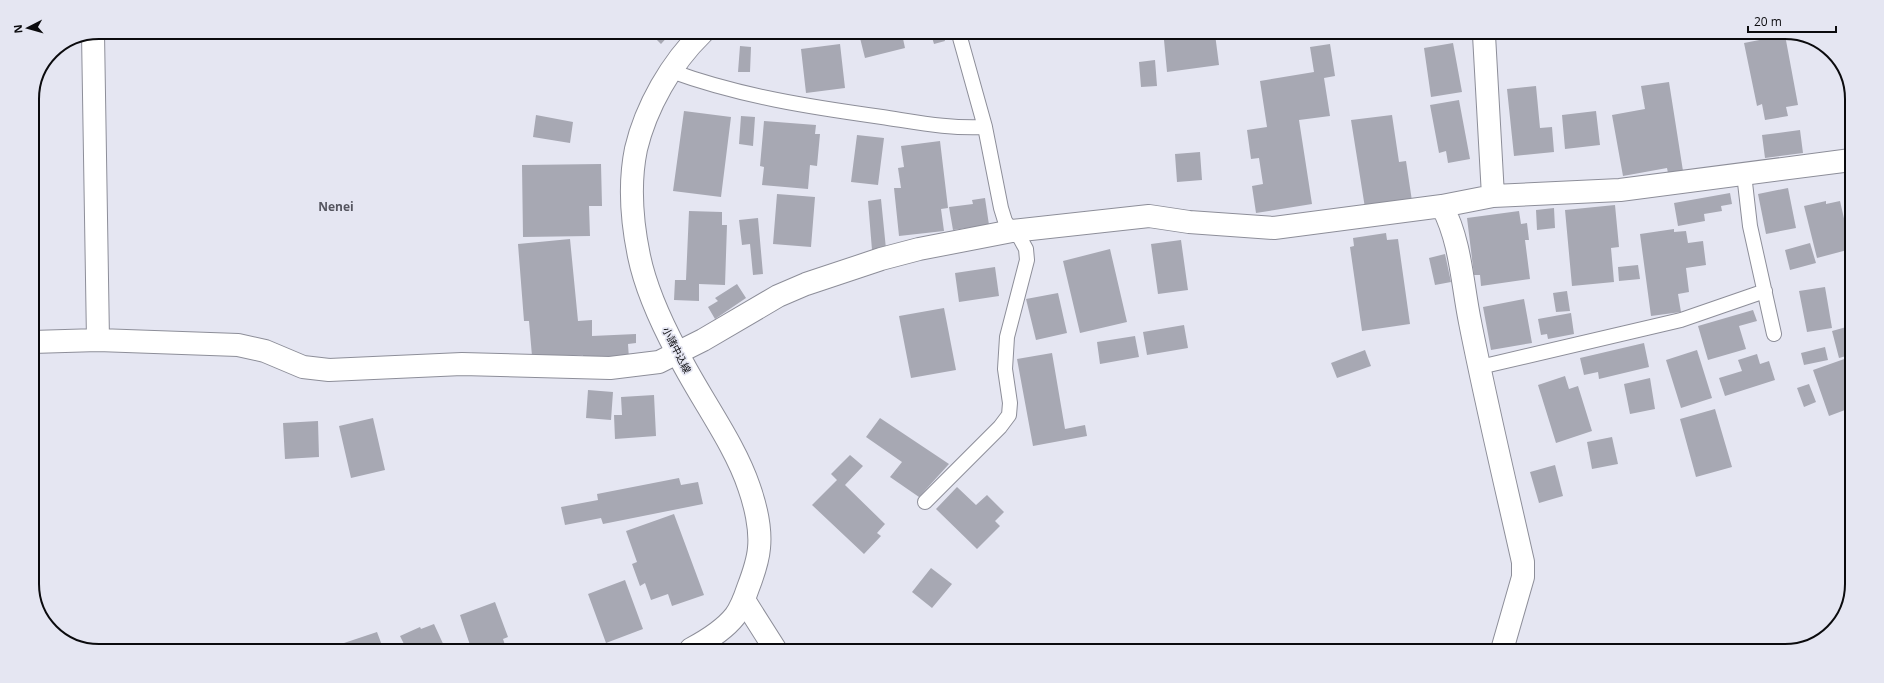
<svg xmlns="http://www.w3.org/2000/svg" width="1884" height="683" font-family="'Open Sans','Noto Sans JP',sans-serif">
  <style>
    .building { fill: #a7a8b3 }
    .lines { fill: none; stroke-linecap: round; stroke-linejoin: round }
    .lane-casing { stroke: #8d8e99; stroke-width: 16 }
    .street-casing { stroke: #8d8e99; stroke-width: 24 }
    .secondary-casing { stroke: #8d8e99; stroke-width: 24 }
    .lane { stroke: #fff; stroke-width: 14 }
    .street { stroke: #fff; stroke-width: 22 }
    .secondary { stroke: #fff; stroke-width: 22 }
    .labels { text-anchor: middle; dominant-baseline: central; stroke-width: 3.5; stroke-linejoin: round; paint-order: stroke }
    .street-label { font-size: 10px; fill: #0b0b0e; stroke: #e5e6f2 }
    .quarter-label { font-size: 12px; font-weight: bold; fill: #565660; stroke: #e5e6f2 }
    .rim { fill: none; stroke: #0b0b0e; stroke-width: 2 }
  </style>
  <rect width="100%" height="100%" fill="#e5e6f2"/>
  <path class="building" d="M650,33H671L661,44Z
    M859,34H902L905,48L865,58Z
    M931,34H943L945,41L934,44Z
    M1205,34H1215L1219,65L1167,72L1164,40Z
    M1785,35L1798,105L1786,107L1788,116L1765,120L1762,104L1757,106L1744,43Z
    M1453,43L1462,92L1431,97L1424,48Z
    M840,44L845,88L806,93L801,49Z
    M1330,44L1335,76L1324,78L1330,116L1299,120L1312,204L1256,213L1252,186L1263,184L1259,158L1251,159L1247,130L1267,127L1260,81L1314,72L1310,47Z
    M740,46L751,47L750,72H738Z
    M1155,60L1157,86L1141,87L1139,62Z
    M1669,82L1683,171L1668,173L1667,168L1623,176L1612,115L1645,109L1641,86Z
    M1536,86L1540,128L1552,127L1554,152L1514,156L1507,89Z
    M1459,100L1470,159L1448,163L1446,151L1439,153L1430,105Z
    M684,111L731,117L721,197L673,191Z
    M1596,111L1600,145L1565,149L1562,115Z
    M536,115L573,122L570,143L533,137Z
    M1392,115L1399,162L1406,161L1412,201L1365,208L1351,120Z
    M741,116L755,117L753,146L739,144Z
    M764,121L816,125L815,134H820L817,166L810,165L808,189L762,185L764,167L760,166Z
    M1800,130L1803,153L1765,158L1762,135Z
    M857,135L884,138L878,185L851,182Z
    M940,141L948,208L941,209L944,231L899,236L894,188H901L898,168L904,167L901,146Z
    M1200,152L1202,180L1177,182L1175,154Z
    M601,164L602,206H589L590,236L523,237L522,165Z
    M1788,188L1796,228L1766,234L1758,194Z
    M1730,193L1732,204L1721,206L1722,211L1704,214L1705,221L1678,226L1674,203Z
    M777,194L815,197L811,247L773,244Z
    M985,198L989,225L953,230L949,207L973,204L972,200Z
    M881,199L886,249L872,250L868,201Z
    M1826,201V204L1840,201L1851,249L1817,258L1804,206Z
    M1615,205L1619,247L1611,248L1614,282L1572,286L1565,210Z
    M1554,208L1555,228L1537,230L1536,210Z
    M689,211L722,212V225H727L725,285L699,284V301L674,300L675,280H686Z
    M1519,211L1521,224L1527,223L1529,240H1525L1530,279L1481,286L1480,275H1474L1467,218Z
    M758,218L763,274L753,275L750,244L742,245L739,220Z
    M1674,229V232L1686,231L1688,243L1703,241L1706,265L1686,268L1689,292L1678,294L1681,312L1651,316L1640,234Z
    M1386,233L1387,240L1398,239L1410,324L1362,331L1350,247L1354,246L1353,238Z
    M570,239L578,321L592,320V336L636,334V343L628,344L629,359L583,361V355L532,356L529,321H524L518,244Z
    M1181,240L1188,290L1158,294L1151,244Z
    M1810,243L1816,263L1790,270L1785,250Z
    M1110,249L1127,322L1080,333L1063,261Z
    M1445,254L1451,282L1435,285L1429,258Z
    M1638,265L1640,279L1619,281L1618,267Z
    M995,267L999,296L959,302L955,273Z
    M737,284L746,298L715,319L708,307L718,301L715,298Z
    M1825,287L1832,328L1807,332L1799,291Z
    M1567,291L1570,311L1556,312L1553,293Z
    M1058,293L1067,333L1036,340L1026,299Z
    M1524,299L1532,343L1491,350L1483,307Z
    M944,308L956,370L911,378L899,316Z
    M1753,310L1757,321L1739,326L1746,349L1708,360L1698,326Z
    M1571,313L1574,334L1548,339L1547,334L1541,335L1538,319Z
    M1184,325L1188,348L1147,355L1143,332Z
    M1850,326V355L1839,358L1832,331Z
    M1135,336L1139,357L1100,364L1097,342Z
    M1644,343L1649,367L1599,379L1598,372L1584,375L1580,358Z
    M1825,347L1828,360L1804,365L1801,353Z
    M1365,350L1371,366L1337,378L1331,363Z
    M1697,350L1712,398L1681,408L1666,360Z
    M1052,353L1065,429L1085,425L1087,436L1033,446L1017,359Z
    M1757,354L1760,364L1769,361L1775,380L1725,396L1719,378L1742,371L1738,360Z
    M1850,357V424L1845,410L1829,416L1813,370Z
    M1565,376L1569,389L1578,386L1592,431L1556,443L1538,385Z
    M1650,378L1655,409L1630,414L1624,384Z
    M1809,384L1816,402L1804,407L1797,388Z
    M588,390L613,392L611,420L586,418Z
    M654,395L656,436L615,439L614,415H622L621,397Z
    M1715,409L1732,467L1696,477L1680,419Z
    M373,418L385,470L351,478L339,426Z
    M880,418L949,464L919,497L890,477L902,462L866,437Z
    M318,421L319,457L285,459L283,423Z
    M1612,437L1618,464L1592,469L1587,442Z
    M850,455L863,466L845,485L885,524L877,533L881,536L864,554L812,505L837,480L831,474Z
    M1555,465L1563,496L1539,503L1530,472Z
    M679,478L681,485L698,482L703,504L603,524L601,518L565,525L561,507L598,500L597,494Z
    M957,487L976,505L987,495L1004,512L995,521L1000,526L977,549L936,509Z
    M674,514L704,595L672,606L668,594L651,600L645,583L640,586L632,564L637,562L626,531Z
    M931,568L952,584L932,608L912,592Z
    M625,580L643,629L606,643L588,594Z
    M495,602L508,637L503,639L505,645L495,648H471L460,615Z
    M434,624L445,648H406L400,636L420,627L421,629Z
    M377,632L383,648H336L335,646Z"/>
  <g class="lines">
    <defs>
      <path id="lane" d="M671,71C739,96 810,107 882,117C916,122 950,129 985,127
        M1744,174L1750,226L1774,334
        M1480,367L1681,320L1765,291
        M925,502L1000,427L1009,415L1010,403L1005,369L1007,337L1027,260L1026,249L1020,238L1012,231L1005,221L1001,208L985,127L959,34"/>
      <path id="street" d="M93,33L98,340
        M1484,35L1493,196
        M32,342L98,340L238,345L265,351L303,367L329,370L462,364L610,368L659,362L703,340L778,296L806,284L881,259L919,249L1012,231L1149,216L1189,222L1274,228L1442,206
        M744,600L775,649
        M1502,650L1523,577V562C1505,482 1486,403 1470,322C1462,283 1461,242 1442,206L1493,196L1620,190L1851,160"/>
      <path id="secondary" d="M691,649C706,641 724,630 735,616C741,608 745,597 748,588C753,575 758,561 759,548C761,529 755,504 749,487C734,442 698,395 677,352C661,322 646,290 639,256C632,222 629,183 636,149C646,107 671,63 702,33"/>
    </defs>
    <use href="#lane" class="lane-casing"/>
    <use href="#street" class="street-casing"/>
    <use href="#secondary" class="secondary-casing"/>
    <use href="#lane" class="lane"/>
    <use href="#street" class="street"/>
    <use href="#secondary" class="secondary"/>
  </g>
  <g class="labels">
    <g class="street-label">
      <text transform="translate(677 350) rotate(63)">小諸中込線</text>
    </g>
    <g class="quarter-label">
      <text x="336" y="206">Nenei</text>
    </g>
  </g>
  <path d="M0 0H1884V683H0ZM99 39H1785A60 60 0 0 1 1845 99V584A60 60 0 0 1 1785 644H99A60 60 0 0 1 39 584V99A60 60 0 0 1 99 39Z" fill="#e5e6f2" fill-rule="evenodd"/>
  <path class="rim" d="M99 39H1785A60 60 0 0 1 1845 99V584A60 60 0 0 1 1785 644H99A60 60 0 0 1 39 584V99A60 60 0 0 1 99 39Z"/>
  <g transform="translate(28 28) rotate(264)" stroke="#e5e6f2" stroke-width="3" paint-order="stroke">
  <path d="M0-3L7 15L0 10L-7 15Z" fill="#0b0b0e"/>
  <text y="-6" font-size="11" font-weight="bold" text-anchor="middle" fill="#0b0b0e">N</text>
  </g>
  <path d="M1748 26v6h88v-6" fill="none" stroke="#0b0b0e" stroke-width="2"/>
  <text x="1754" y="26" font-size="12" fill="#0b0b0e" stroke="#e5e6f2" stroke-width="3" paint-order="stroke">20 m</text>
</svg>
